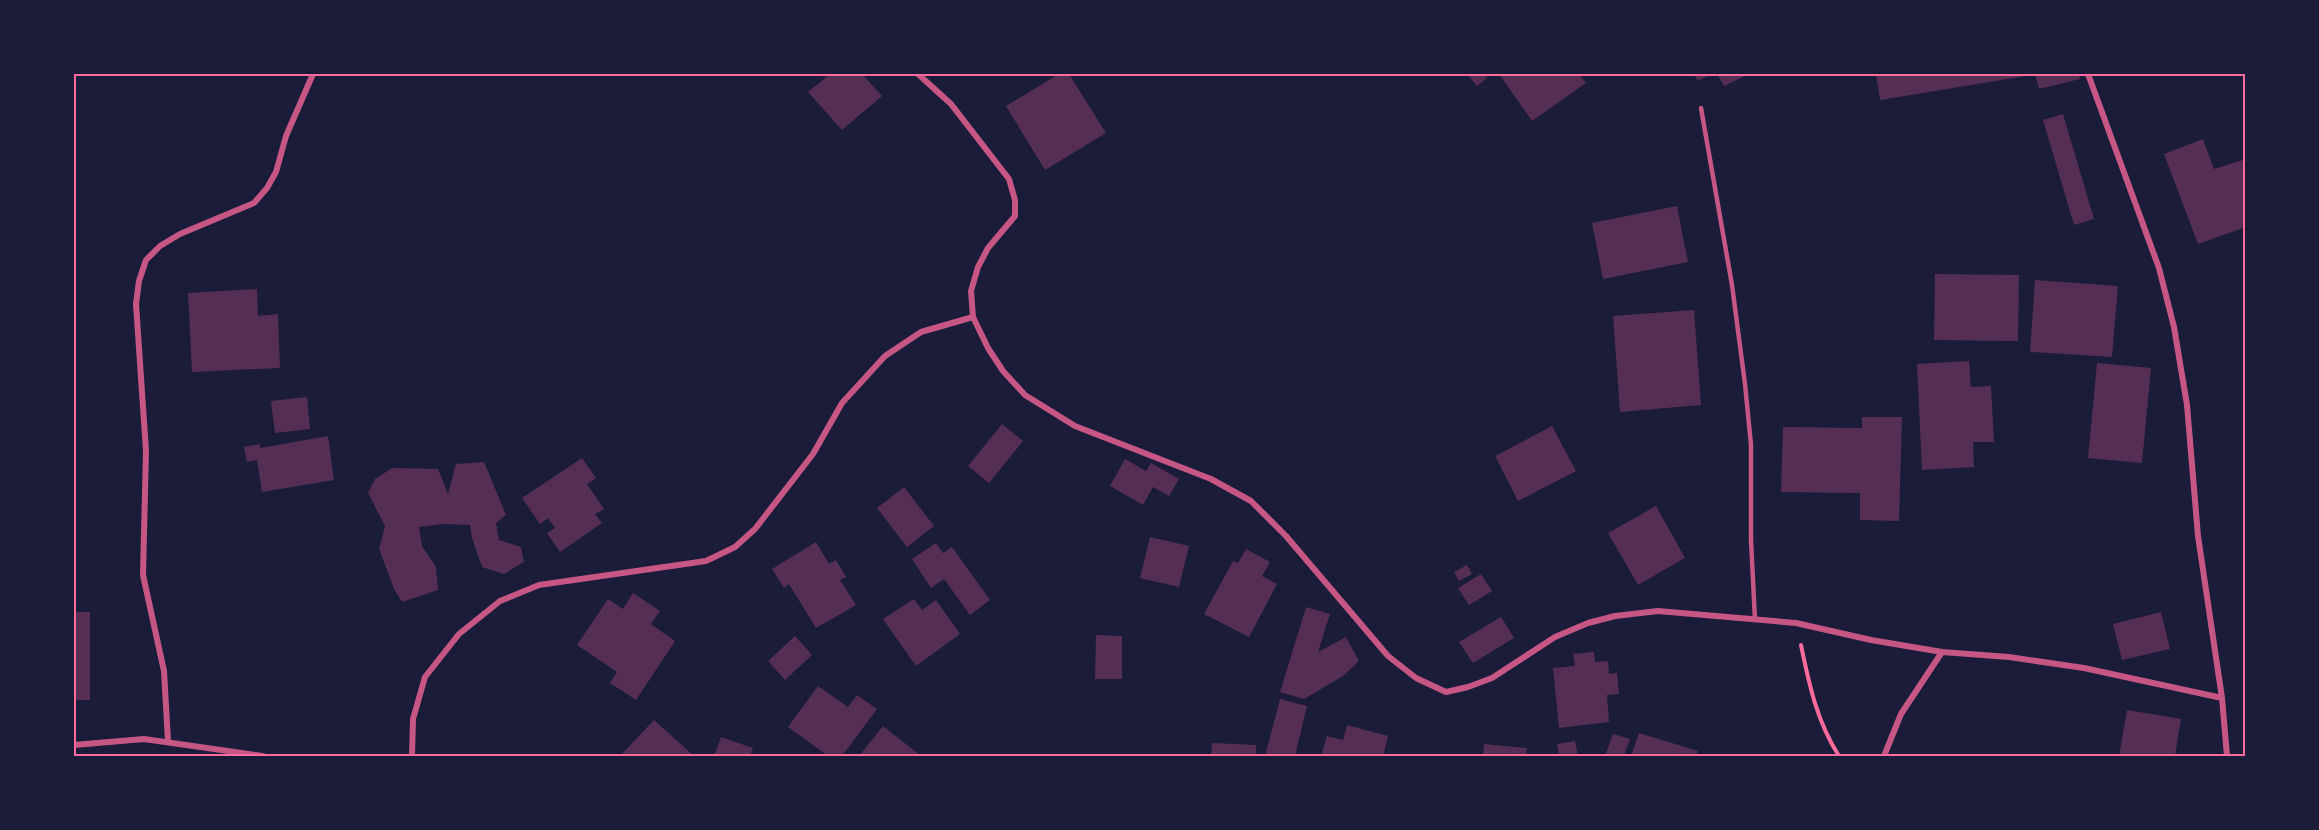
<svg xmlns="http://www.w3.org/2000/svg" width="2319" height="830" font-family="Raleway,sans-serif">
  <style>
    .building { fill: #542f53 }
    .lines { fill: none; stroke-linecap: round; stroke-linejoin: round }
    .path { stroke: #ff6b9d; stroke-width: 4 }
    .service { stroke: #c65784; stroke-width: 4.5 }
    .minor { stroke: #c65784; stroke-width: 6 }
    .neatline { fill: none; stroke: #ff6b9d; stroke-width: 2 }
  </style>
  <rect width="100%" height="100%" fill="#1b1b3a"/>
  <path class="building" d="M830,74H862L882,96L842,130L808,92Z
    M1059,74H1069L1106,133L1045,170L1006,106Z
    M1467,74H1484L1487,78L1477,86Z
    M1499,74H1579L1586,83L1532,121Z
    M1694,74H1712L1698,81Z
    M1717,74H1749L1724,86Z
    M1876,74H2032V75L1880,100Z
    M2035,74H2079L2080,79L2039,89Z
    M2063,114L2094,219L2074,225L2043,120Z
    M2203,139L2214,169L2246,159V227L2198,244L2164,154Z
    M1677,206L1688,262L1603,279L1592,223Z
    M1935,274L2019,275L2018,341L1934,340Z
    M2035,280L2118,286L2112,357L2030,352Z
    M257,289L258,316L278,314L280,368L192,372L188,293Z
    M1694,310L1701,405L1620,412L1613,316Z
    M1969,361L1971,387L1991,386L1994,442H1973L1974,467L1922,470L1917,364Z
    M2097,363L2151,368L2142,463L2088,458Z
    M307,397L310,429L275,433L271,401Z
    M1862,417H1902L1899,521L1860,520V493L1781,492L1783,427L1862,428Z
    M1002,424L1023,441L989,483L968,466Z
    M1552,426L1576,471L1518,501L1495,456Z
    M328,436L334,480L262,492L257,460L247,462L244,447L260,444V448Z
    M582,458L596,478L587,484L604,509L595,514L602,523L560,552L547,533L555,528L548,518L540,524L522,498Z
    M1125,459L1146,471L1151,463L1179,479L1169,496L1153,487L1143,505L1110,486Z
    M484,462L506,515L496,523L499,540L521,547L524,562L504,574L482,567L472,538L470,525L443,524L419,527L422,546L436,567L438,590L402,602L394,589L379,549L385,526L368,493L375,479L392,468L438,469L448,494L456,464Z
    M904,487L934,526L907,547L877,508Z
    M1656,506L1685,558L1638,585L1608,533Z
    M1150,537L1189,546L1179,587L1140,578Z
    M816,542L829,564L836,560L846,577L840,580L856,605L816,628L789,584L784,588L772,569Z
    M936,543L943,553L952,547L990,600L970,615L944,579L931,588L912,559Z
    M1246,549L1270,562L1262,576L1277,584L1249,637L1204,614L1233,561L1238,563Z
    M1467,565L1472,574L1459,581L1454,572Z
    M1481,574L1492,591L1469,605L1458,588Z
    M633,593L660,611L651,624L675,641L636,700L610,683L617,672L577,645L608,599L623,609Z
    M914,599L922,610L936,600L960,634L916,666L883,619Z
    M1306,607L1330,614L1318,652L1346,637L1359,661L1343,676L1304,699L1280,692Z
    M74,612H90V700H74Z
    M2161,612L2170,649L2122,660L2113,624Z
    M1501,617L1514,638L1473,663L1459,642Z
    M1096,635L1122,636V679H1095Z
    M795,636L812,655L785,680L768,661Z
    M1594,652L1595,662L1608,661L1609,674L1617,673L1619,694L1607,695L1609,722L1559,728L1553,668L1575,666L1573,654Z
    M818,686L848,707L857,695L877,709L842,756H828L788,727Z
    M1280,699L1307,706L1295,756H1265Z
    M2127,710L2181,719L2175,756H2119Z
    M654,720L694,756H620Z
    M1347,725L1388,736L1383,756H1321L1327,736L1343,740Z
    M883,726L921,756H859Z
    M1639,733L1698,751L1696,756H1631Z
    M1613,734L1630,739L1624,756H1605Z
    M721,737L753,748L750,756H714Z
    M1575,741L1578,756H1559L1557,744Z
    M1212,743L1256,745V756H1211Z
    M1484,744L1527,748L1526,756H1483Z"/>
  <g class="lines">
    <path class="path" d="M1801,645C1809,684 1817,722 1839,756"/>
    <path class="service" d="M1701,108L1732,285L1745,384L1751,445V540L1755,620"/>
    <path class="minor" d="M918,74L951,104L1009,179L1015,200V216L988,248L978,267L971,291L973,317L988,348L1003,371L1025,395L1075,426L1211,479L1251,501L1286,536L1388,656L1416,678L1446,692L1468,687L1492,678L1555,637L1588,623L1615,616L1658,611L1796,623L1871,640L1942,652L2009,657L2084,668L2222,698
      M2088,74L2159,268L2174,327L2187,405L2198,536L2222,698L2227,756
      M168,741L164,671L143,575L146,451L136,304L139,281L146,260L160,246L180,234L254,203L267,188L276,172L286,136L313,74
      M74,745L144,739L263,756
      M412,756L413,719L425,677L459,634L500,601L539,585L706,561L735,547L755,529L813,454L842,403L885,356L921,332L973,317
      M1884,756L1901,714L1942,652"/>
  </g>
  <rect width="2319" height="830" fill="none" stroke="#1b1b3a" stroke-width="150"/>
  <rect x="75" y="75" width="2169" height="680" class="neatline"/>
</svg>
